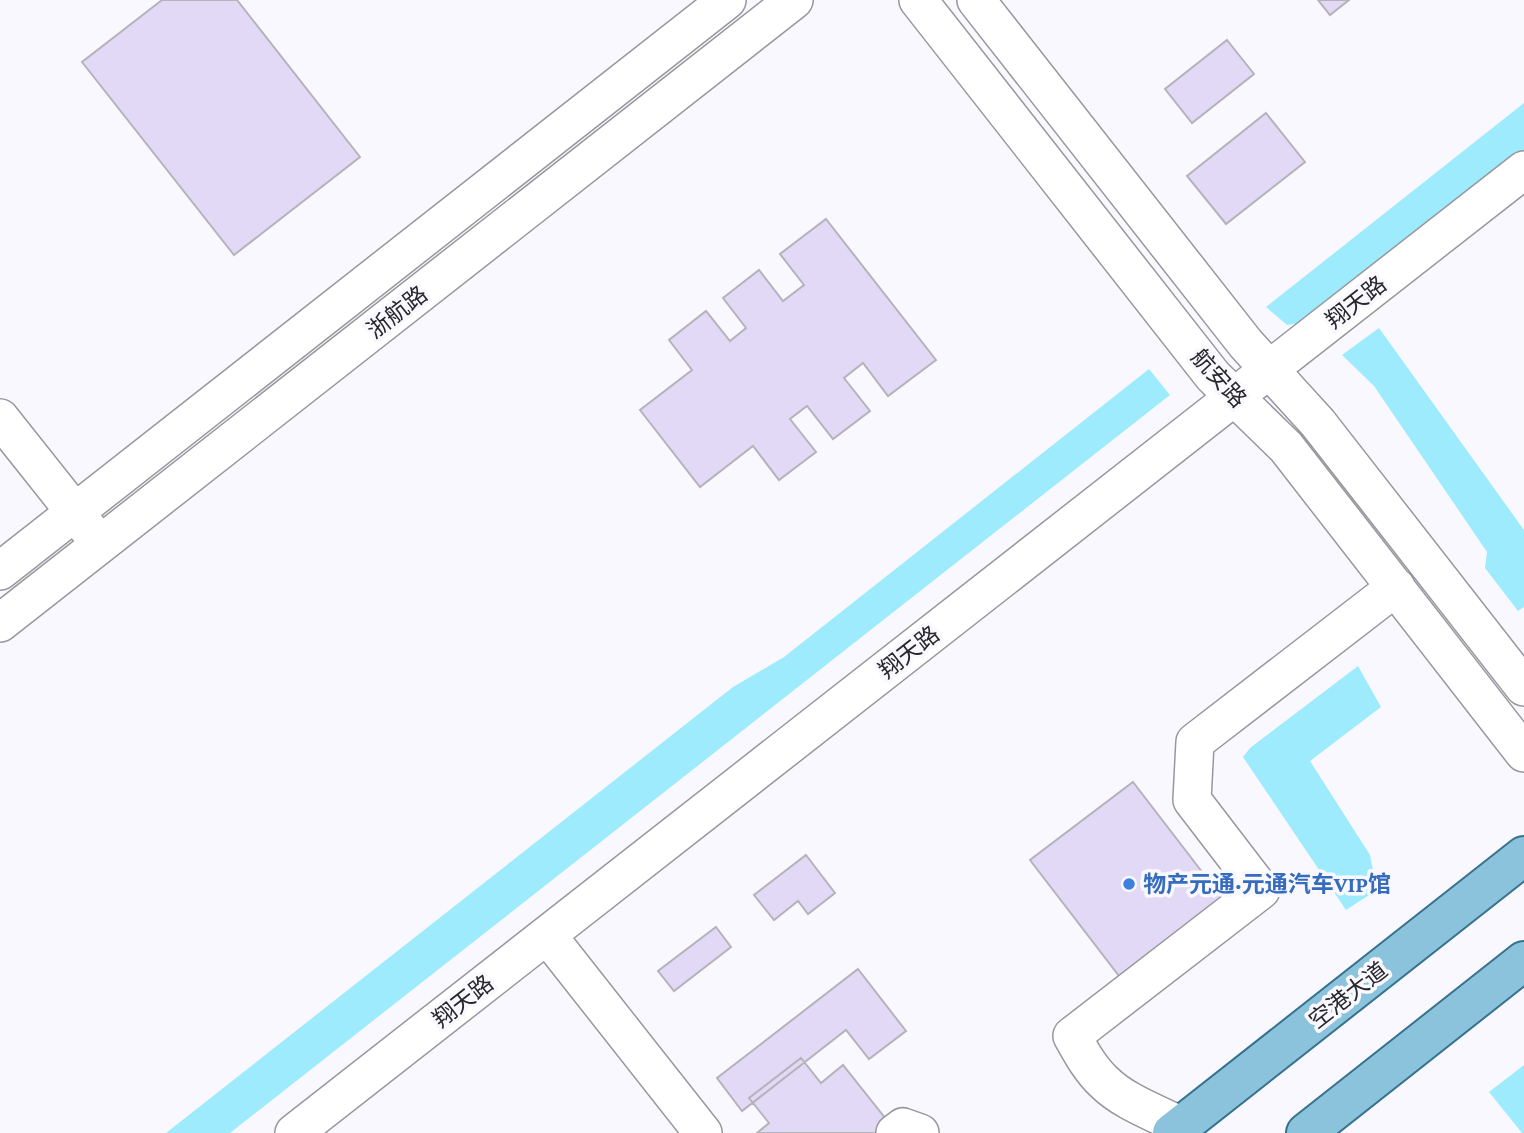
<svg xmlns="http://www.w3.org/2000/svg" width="1524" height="1133" font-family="'Crimson Pro','Noto Sans SC',serif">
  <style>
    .water { fill: #9debfd }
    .building { fill: #e1d9f5; stroke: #b5b3ba; stroke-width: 2 }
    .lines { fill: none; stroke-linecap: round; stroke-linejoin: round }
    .minor-casing { stroke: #98979d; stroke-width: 40 }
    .major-casing { stroke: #36728e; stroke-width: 42 }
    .minor { stroke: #fff; stroke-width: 37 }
    .major { stroke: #8bc3dc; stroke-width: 38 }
    .shop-dot { fill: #3f7fe0; stroke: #faf8ff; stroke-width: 2.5 }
    .labels { text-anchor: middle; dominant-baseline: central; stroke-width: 7; stroke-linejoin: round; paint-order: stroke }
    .street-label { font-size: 23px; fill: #272628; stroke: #faf8ff }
    .shop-label { font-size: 23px; font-weight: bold; fill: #366cbe; stroke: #faf8ff; text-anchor: start }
  </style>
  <rect width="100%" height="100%" fill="#faf8ff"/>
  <path class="water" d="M1524,103V150L1308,322L1287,325L1266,307Z
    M1379,328L1524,530V607L1518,611L1485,568L1487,552L1374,386L1342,355Z
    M1149,369L1170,395L230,1133H166L733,687L784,657Z
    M1358,666L1381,707L1310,761L1370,855L1377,890L1346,910L1243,757L1250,748Z
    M1524,1065V1133H1522L1489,1092Z"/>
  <path class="building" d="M162,0H237L360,157L234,255L82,62Z
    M1318,0H1349L1330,15Z
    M1227,40L1254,74L1192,123L1165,89Z
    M1266,113L1305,162L1226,224L1187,176Z
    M826,219L936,360L888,396L863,363L844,378L870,411L833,439L807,406L790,419L816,452L779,480L753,446L700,487L640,410L692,370L669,340L706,311L730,341L746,328L723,298L759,270L783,301L804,285L780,254Z
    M1133,782L1229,907L1126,985L1030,860Z
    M806,855L835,893L808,914L798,901L774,920L754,895Z
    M716,927L731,947L674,991L658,971Z
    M858,969L906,1031L869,1059L846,1030L742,1111L717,1078Z
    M801,1058L821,1083L843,1065L897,1133H757L769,1123L749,1098Z"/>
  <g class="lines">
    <defs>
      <path id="minor" d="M918,0L1213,376L1286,447L1524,753
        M976,0L1246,344L1318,423L1524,687
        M0,418L89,530
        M0,571L727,0
        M0,623L794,0
        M547,935L703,1133
        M1181,1126C1156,1113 1124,1102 1104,1082C1090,1069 1081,1052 1072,1036L1261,890L1192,800L1195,742L1396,587
        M294,1133L1524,170
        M895,1133L903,1127L920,1133"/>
      <path id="major" d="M1172,1133L1524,856
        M1306,1133L1524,961"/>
    </defs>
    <use href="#minor" class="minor-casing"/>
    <use href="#major" class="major-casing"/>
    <use href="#minor" class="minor"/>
    <use href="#major" class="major"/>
  </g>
  <circle class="shop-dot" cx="1129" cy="884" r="7"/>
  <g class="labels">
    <g class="street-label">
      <text transform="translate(1356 302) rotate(-38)">翔天路</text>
      <text transform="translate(397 312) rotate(-38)">浙航路</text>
      <text transform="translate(1219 378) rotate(48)">航安路</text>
      <text transform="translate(909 652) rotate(-38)">翔天路</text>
      <text transform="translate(1348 995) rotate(-38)">空港大道</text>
      <text transform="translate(463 1001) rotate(-38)">翔天路</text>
    </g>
    <g class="shop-label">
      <text x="1143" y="884">物产元通·元通汽车VIP馆</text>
    </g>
  </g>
</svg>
